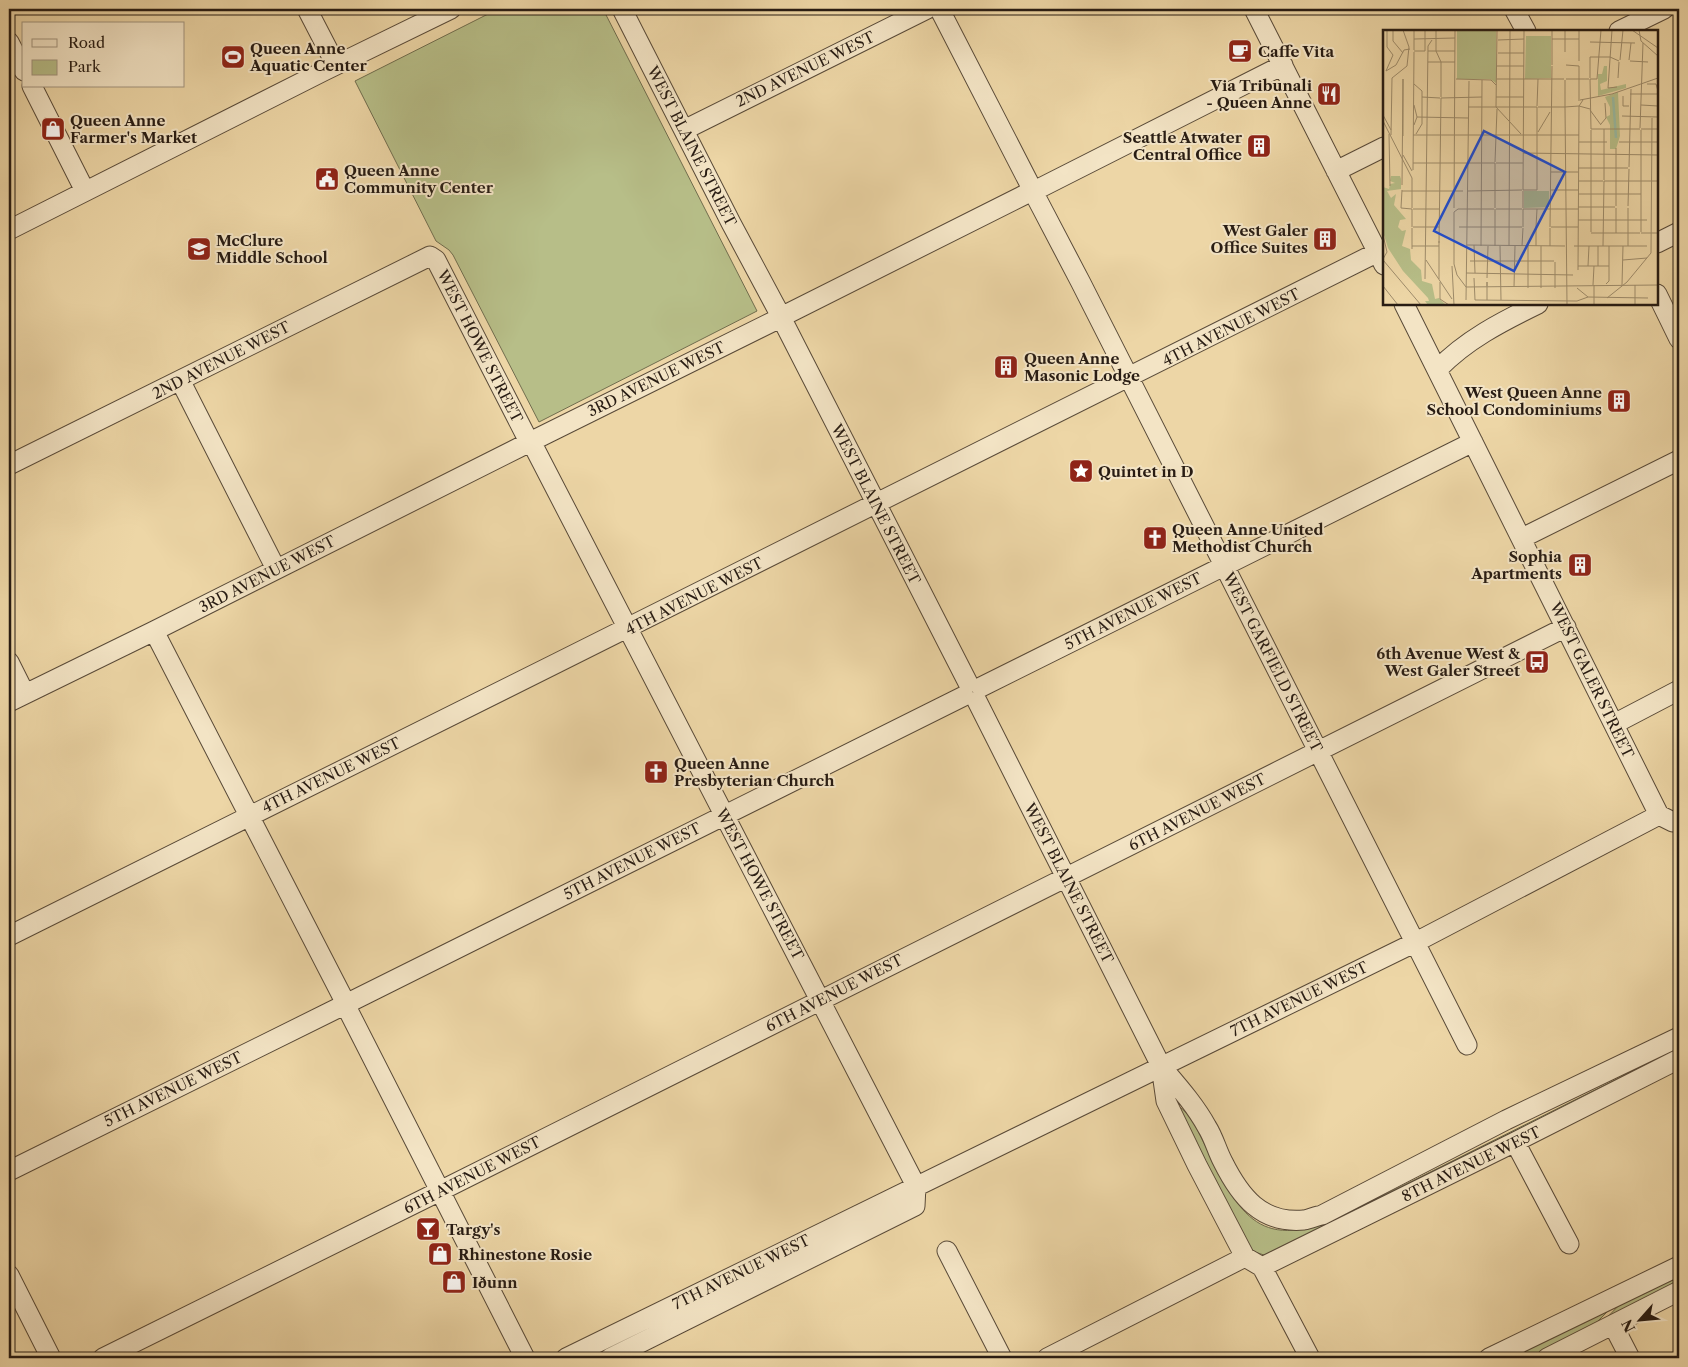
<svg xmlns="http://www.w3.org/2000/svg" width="1688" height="1367" font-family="'Libre Caslon Text',serif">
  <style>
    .green { fill: #b7be88; stroke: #706d4e }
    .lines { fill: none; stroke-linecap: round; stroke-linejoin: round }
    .minor-casing { stroke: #594a38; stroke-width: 21 }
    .minor { stroke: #f3e4c5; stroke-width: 19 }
    .labels { text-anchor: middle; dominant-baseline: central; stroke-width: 4; stroke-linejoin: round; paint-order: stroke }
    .poi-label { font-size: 15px; font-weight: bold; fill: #281c13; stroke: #f3e4c5; text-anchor: start }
    .street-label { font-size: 15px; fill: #281c13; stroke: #f3e4c5 }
    .inset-river { fill: none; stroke: #9abaa1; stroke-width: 2.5 }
    .inset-road { fill: none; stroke: #9e8c6b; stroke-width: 1 }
    .view { fill: #1d4ed8; fill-opacity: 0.15; stroke: #1d4ed8; stroke-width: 2.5 }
    .inset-edge { fill: none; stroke: #281c13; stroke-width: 2.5 }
  </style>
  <rect width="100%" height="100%" fill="#edd6a6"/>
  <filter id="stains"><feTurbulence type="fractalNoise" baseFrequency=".004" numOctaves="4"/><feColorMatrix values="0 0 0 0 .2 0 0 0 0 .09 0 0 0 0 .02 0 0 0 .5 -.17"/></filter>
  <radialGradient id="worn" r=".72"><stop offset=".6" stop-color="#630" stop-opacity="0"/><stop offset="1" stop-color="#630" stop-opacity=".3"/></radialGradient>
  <path class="green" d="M498,9H603L757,311L539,422L453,255L449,250L436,241L355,81Z
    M1679,1048V1054L1267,1256L1255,1252L1244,1243L1178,1106C1191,1114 1197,1129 1204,1143C1238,1210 1255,1254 1340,1217Z
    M1679,1272V1285L1595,1330L1624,1300Z
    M1618,1301L1584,1335L1536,1358H1501Z"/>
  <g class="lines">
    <defs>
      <path id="minor" d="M307,9L336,65
        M622,9L731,223L777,309
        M1254,9L1384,265
        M1514,9L1526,31
        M941,12L1029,183
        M1619,31L1664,9
        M9,42L24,71
        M32,86L85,191
        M684,130L927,9
        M1336,171L1384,147
        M1040,188L1283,65
        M1037,199L1081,283L1467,1045
        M9,230L324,71L451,9
        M1657,243L1679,232
        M1657,294L1679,339
        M1404,304L1659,815
        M789,313L1024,195
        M785,325L968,683
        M1438,369C1466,340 1501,322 1538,304
        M180,380L276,569
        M538,438L774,321
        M535,449L916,1186
        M9,465L430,256L436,260L526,436
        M1522,538L1679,460
        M154,631L342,996
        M9,662L25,694
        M981,687L1473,442
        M977,701L1161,1066C1178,1086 1195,1105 1207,1127C1214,1138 1217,1151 1223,1162C1240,1196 1261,1224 1304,1220C1310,1219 1316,1216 1322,1215L1506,1120L1679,1037
        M9,702L154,631L524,445
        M1614,724L1679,690
        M1659,815L1673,822L1679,820
        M9,936C465,707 923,484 1378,252
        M354,1000L964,696
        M349,1012L525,1358
        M1161,1066L1166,1101L1197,1165L1245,1257L1262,1267L1310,1358
        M1515,1142L1569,1244
        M9,1171L338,1008
        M947,1251L1002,1358
        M1262,1267L1515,1142L1679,1059
        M9,1275L51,1358
        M1613,1325L1630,1358
        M103,1358L440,1191L1566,627
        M566,1358L1416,942L1659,815
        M610,1358L915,1206L916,1186
        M1047,1358L1245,1257
        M1489,1358L1679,1266
        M1547,1358L1679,1291"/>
    </defs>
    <use href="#minor" class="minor-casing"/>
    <use href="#minor" class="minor"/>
  </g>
  <defs>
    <symbol id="cafe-square" viewBox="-11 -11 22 22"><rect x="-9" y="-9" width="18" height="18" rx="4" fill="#8f2418" stroke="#f3e4c5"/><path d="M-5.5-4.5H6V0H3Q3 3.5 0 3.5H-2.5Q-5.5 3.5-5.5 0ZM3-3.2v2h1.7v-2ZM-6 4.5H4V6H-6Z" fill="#fff"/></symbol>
    <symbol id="stadium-square" viewBox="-11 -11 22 22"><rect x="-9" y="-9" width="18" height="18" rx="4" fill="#8f2418" stroke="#f3e4c5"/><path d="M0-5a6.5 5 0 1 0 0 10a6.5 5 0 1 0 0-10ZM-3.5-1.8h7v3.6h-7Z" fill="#fff"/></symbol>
    <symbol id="restaurant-square" viewBox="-11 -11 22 22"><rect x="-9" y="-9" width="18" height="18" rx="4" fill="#8f2418" stroke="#f3e4c5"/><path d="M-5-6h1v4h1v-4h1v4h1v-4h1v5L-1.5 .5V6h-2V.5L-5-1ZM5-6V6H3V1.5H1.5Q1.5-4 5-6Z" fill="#fff"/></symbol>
    <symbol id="shop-square" viewBox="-11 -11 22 22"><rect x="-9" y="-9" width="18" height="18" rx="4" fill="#8f2418" stroke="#f3e4c5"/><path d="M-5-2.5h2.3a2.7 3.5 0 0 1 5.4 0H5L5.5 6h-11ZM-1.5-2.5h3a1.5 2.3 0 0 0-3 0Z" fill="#fff"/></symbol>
    <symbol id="building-square" viewBox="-11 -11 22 22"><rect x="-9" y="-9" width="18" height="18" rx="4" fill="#8f2418" stroke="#f3e4c5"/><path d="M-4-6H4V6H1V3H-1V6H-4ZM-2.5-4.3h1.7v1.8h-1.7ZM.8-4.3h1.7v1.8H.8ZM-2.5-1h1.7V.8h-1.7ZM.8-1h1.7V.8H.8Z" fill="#fff"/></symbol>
    <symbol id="civic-square" viewBox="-11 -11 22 22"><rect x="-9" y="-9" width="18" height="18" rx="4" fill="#8f2418" stroke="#f3e4c5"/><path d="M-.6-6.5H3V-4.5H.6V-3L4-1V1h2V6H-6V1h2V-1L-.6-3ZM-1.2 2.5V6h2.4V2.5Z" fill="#fff"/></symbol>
    <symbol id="school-square" viewBox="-11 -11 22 22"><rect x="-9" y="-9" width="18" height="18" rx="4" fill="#8f2418" stroke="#f3e4c5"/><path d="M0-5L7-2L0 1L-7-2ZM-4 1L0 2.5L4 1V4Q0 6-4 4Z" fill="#fff"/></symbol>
    <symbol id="sight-square" viewBox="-11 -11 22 22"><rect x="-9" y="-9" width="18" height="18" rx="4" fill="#8f2418" stroke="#f3e4c5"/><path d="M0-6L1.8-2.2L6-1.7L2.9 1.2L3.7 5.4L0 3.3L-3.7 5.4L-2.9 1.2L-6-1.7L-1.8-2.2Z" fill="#fff"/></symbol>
    <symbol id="church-square" viewBox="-11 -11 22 22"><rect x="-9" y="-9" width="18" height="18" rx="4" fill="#8f2418" stroke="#f3e4c5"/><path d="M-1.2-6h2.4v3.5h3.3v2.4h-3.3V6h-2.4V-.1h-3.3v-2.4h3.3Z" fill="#fff"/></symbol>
    <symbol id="bus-square" viewBox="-11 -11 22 22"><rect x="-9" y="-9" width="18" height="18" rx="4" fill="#8f2418" stroke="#f3e4c5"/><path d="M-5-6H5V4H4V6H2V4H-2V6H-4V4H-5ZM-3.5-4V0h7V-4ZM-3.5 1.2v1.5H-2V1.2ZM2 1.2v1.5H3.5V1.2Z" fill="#fff"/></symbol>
    <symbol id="bar-square" viewBox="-11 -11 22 22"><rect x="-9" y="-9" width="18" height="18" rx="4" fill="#8f2418" stroke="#f3e4c5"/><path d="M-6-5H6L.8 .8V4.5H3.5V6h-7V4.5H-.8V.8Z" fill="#fff"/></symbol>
  </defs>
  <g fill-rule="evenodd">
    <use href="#cafe-square" x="1226" y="37" width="28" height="28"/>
    <use href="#stadium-square" x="219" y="43" width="28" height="28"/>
    <use href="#restaurant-square" x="1315" y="80" width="28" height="28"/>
    <use href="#shop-square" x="39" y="115" width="28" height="28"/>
    <use href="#building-square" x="1245" y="132" width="28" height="28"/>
    <use href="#civic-square" x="313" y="165" width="28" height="28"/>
    <use href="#building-square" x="1311" y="225" width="28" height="28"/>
    <use href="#school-square" x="185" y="235" width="28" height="28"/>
    <use href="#building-square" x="992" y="353" width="28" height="28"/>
    <use href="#building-square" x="1605" y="387" width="28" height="28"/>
    <use href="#sight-square" x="1067" y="457" width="28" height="28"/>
    <use href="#church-square" x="1141" y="524" width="28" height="28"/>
    <use href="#building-square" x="1566" y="551" width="28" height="28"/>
    <use href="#bus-square" x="1523" y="648" width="28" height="28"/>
    <use href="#church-square" x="642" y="758" width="28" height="28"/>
    <use href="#bar-square" x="414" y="1215" width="28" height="28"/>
    <use href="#shop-square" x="426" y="1240" width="28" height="28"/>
    <use href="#shop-square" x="440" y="1268" width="28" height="28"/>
  </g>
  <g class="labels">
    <g class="poi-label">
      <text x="250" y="48">Queen Anne<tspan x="250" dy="17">Aquatic Center</tspan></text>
      <text x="1258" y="51">Caffe Vita</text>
      <text x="1312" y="85" text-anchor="end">Via Tribunali<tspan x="1312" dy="17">- Queen Anne</tspan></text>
      <text x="70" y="120">Queen Anne<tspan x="70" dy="17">Farmer's Market</tspan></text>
      <text x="1242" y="137" text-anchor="end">Seattle Atwater<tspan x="1242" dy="17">Central Office</tspan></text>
      <text x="344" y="170">Queen Anne<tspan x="344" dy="17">Community Center</tspan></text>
      <text x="1308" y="230" text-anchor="end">West Galer<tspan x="1308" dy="17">Office Suites</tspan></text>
      <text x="216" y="240">McClure<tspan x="216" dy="17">Middle School</tspan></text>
      <text x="1024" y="358">Queen Anne<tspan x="1024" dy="17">Masonic Lodge</tspan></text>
      <text x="1602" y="392" text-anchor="end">West Queen Anne<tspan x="1602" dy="17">School Condominiums</tspan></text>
      <text x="1098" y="471">Quintet in D</text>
      <text x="1172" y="529">Queen Anne United<tspan x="1172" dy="17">Methodist Church</tspan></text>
      <text x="1562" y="556" text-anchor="end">Sophia<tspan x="1562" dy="17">Apartments</tspan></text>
      <text x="1520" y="653" text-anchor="end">6th Avenue West &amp;<tspan x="1520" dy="17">West Galer Street</tspan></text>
      <text x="674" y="763">Queen Anne<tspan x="674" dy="17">Presbyterian Church</tspan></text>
      <text x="446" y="1229">Targy's</text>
      <text x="458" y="1254">Rhinestone Rosie</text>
      <text x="472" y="1282">Iðunn</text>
    </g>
    <g class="street-label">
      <text transform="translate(805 69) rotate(-26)">2ND AVENUE WEST</text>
      <text transform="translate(692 146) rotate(63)">WEST BLAINE STREET</text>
      <text transform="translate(1231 327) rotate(-27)">4TH AVENUE WEST</text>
      <text transform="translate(480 346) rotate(63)">WEST HOWE STREET</text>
      <text transform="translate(221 360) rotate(-27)">2ND AVENUE WEST</text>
      <text transform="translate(656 379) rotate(-26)">3RD AVENUE WEST</text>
      <text transform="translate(876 504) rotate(63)">WEST BLAINE STREET</text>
      <text transform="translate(267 574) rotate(-27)">3RD AVENUE WEST</text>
      <text transform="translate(694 596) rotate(-27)">4TH AVENUE WEST</text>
      <text transform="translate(1133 611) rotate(-27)">5TH AVENUE WEST</text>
      <text transform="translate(1273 662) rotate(63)">WEST GARFIELD STREET</text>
      <text transform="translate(1592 680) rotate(64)">WEST GALER STREET</text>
      <text transform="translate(331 775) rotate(-26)">4TH AVENUE WEST</text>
      <text transform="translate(1197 812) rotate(-27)">6TH AVENUE WEST</text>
      <text transform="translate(632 861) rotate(-27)">5TH AVENUE WEST</text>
      <text transform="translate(1069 883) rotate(63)">WEST BLAINE STREET</text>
      <text transform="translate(760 884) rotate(62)">WEST HOWE STREET</text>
      <text transform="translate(834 993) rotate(-27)">6TH AVENUE WEST</text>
      <text transform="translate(1299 999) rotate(-26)">7TH AVENUE WEST</text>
      <text transform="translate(173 1089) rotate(-26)">5TH AVENUE WEST</text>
      <text transform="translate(1471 1164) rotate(-26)">8TH AVENUE WEST</text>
      <text transform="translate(472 1175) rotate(-27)">6TH AVENUE WEST</text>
      <text transform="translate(741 1272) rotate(-26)">7TH AVENUE WEST</text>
    </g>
  </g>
  <g transform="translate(1383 30)">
    <rect width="275" height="275" fill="#edd6a6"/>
    <path d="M74,0H113V53L107,49H74ZM143,6H168V48L142,49ZM221,36H224V51L217,54L218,60L243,54V58L215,66V44H219ZM235,62L237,106L233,119H227V95L223,87L227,85V77L222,67ZM8,146H17L18,149V159L4,161L8,168L13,164L11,175L23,189L17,190L15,197L19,201L23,200L19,216L27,219L28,230L38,240L39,251L49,254L52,269L56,268L63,275H45L42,271H46L45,268L20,241L5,218L0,202V157L6,159L7,154L12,153L7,151ZM141,161H166V177L141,178Z" fill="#b7be88"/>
    <path class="inset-river" d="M230,67L233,108"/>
    <path class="inset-road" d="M10,0V11L20,23M53,0V21L58,32V67M114,0L113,77L138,104M229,0L225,58L234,57M249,0L275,18M256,0L258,11L275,26M31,9L72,8M169,9H196M115,10L141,9M207,12L252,13M31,20V0M31,21H42V0M45,21H72M182,22V0M115,23H141M207,27H227L236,31M237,30L240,0M246,30L248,13M196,31V0M247,31L265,32M45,32H72M169,35V0M183,35L196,36V71M114,36H141M3,41L10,25L4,17V0M3,41L13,35L21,20L27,19M207,48V27M235,48L236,32M73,49L108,50L113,55M114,49H181M183,49H206M207,49H214L218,0M207,49L208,99M31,54L39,61V94L33,104M264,54H273L275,61M247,64H275M240,66V76H246M39,67L57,68M113,67H141M58,68L99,67M197,70L229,64L275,48M258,75L275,76M154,76L155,49M85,77H154M155,77H182V50M207,80L218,95M0,85L8,100M239,86L275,87M34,87L85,88M0,91L29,148V178M218,94L223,88L222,73M31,95L34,87L31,75M257,98L260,13M208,99H257M258,99H275M258,100V202M155,102L167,82M6,104L7,156M8,105L9,48L24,36L26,17L20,0M30,105H196M196,112H224M236,112H275M140,123L275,125M20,125L29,141M112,132L114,79M30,133H112M113,133H140M246,137L248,59M195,138H245M30,140L31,22M168,142H195M221,150V99M195,151H220M221,151H275M19,155L20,49V106M19,160L18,178L29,179M140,160L141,0M140,160H154V77M168,160H195M19,161H80M85,161L139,160M195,164H258M233,176V118M245,176L246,139M195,177H232M71,178L72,0M112,178V133M140,178V161M30,179H56M113,179H139M140,179H195M195,190H264M29,197V179M30,197H56M76,197H139M140,197V179M153,197L154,179M167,197L169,36M168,197H195M208,202V100M208,203H257M233,203V178M258,203H275M0,205L4,222L0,229M56,213L58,68M84,215L182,216M91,215L92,243M29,216H56M98,216L99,50M112,216V179M117,216L118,270M126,216L127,0M139,216L140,198M153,216V198M167,216V198M191,216H264M220,216L221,151M245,216V178M29,219V198M0,230L38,275M43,230L69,269M240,230L264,228M87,231H171M69,236L71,275M195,236H226M205,236L206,216M215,236V216M195,240L196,76L207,79M83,243L190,245M91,248L92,270L194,271L205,267M104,248L105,216M42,249L45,16L49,10M56,249V211M57,252V269L66,275M223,254L226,251V216M210,255L211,236M239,255L240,216M0,256L15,275M104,256V252V270M83,257L275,255M83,257L74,245L71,234V182L75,179H111M131,257L132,216M145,258V216M158,258V216M172,258V232M194,258L205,267L265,268M224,268L244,252L268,223L269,88M83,270L86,51M184,275L182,77L196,76L200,70M211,275V255M252,275V255"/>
    <path class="view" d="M101,101L182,142L131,241L51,201Z"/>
    <rect width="275" height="275" class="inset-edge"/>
  </g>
  <rect width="1688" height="1367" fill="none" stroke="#edd6a6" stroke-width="30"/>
  <rect x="10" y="10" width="1668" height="1347" fill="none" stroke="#281c13" stroke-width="2.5"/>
  <rect x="15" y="15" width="1658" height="1337" fill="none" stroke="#281c13"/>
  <rect x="22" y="22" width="162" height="65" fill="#f3e4c5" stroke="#a2947e"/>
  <rect x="32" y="39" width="25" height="8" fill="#f3e4c5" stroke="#a2947e"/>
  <text x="68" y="48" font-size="15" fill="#281c13">Road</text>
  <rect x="32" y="60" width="25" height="15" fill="#b7be88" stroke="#a2947e"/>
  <text x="68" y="72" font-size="15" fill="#281c13">Park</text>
  <g transform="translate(1640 1320) rotate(243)" stroke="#f3e4c5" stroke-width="4" paint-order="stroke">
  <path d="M0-4L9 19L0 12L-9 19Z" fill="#281c13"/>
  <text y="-8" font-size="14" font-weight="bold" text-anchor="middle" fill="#281c13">N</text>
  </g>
  <rect width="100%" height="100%" filter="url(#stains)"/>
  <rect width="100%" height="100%" fill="url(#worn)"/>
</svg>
